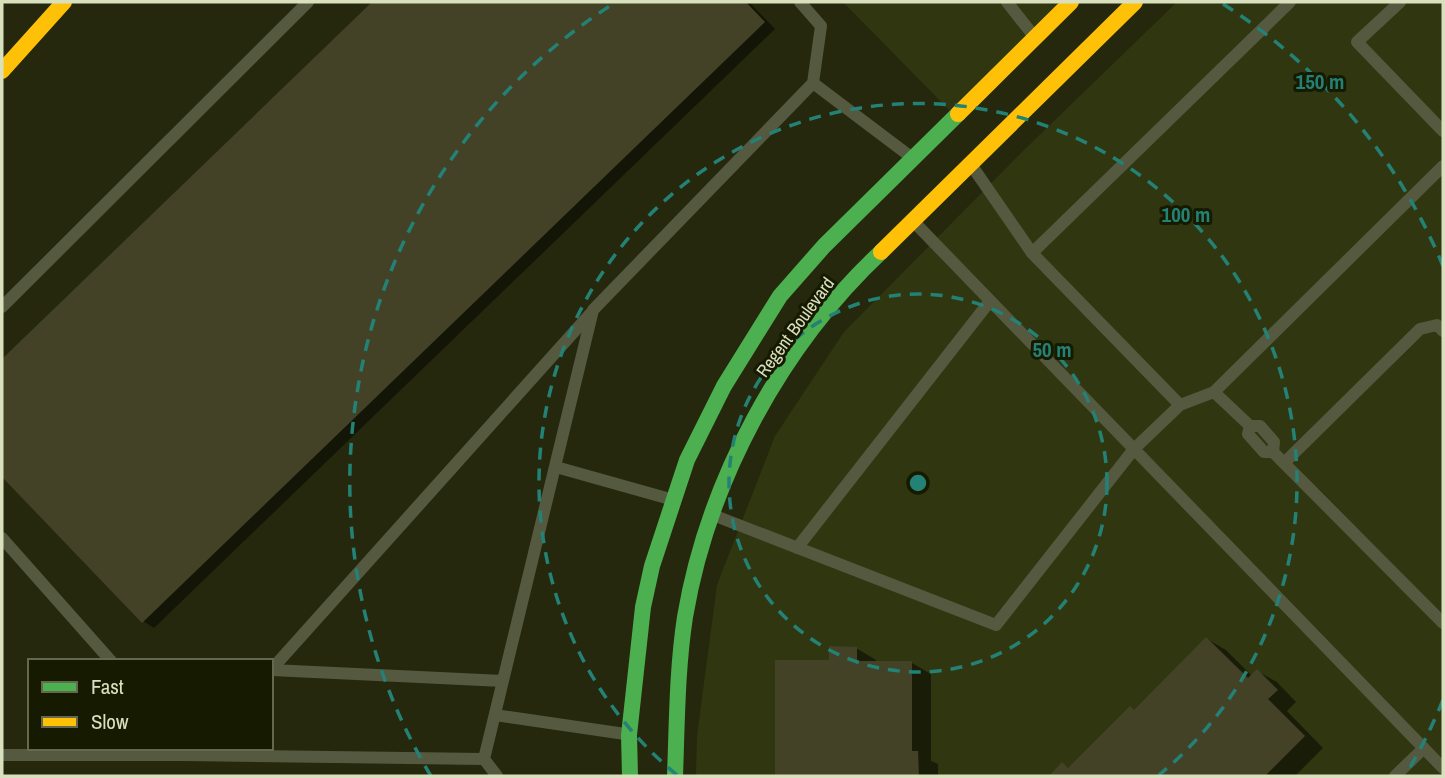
<svg xmlns="http://www.w3.org/2000/svg" width="1445" height="778" font-family="'Archivo Narrow',sans-serif">
  <style>
    .built { fill: #303710 }
    .shadow { fill: #0007 }
    .building { fill: #434226 }
    .lines { fill: none; stroke-linecap: round; stroke-linejoin: round }
    .lane { stroke: #545940; stroke-width: 12 }
    .fast { stroke: #4caf50; stroke-width: 16 }
    .slow { stroke: #ffc107; stroke-width: 16 }
    .ring { fill: none; stroke: #238176; stroke-width: 3.5; stroke-dasharray: 12 9 }
    .labels { text-anchor: middle; dominant-baseline: central; stroke-width: 6; stroke-linejoin: round; paint-order: stroke }
    .street-label { font-size: 18px; fill: #d8e0be; stroke: #161a01 }
    .centre { fill: #238176; stroke: #161a01; stroke-width: 3.5 }
    .ring-label { font-size: 21px; text-anchor: middle; font-weight: bold; fill: #238176; stroke: #161a01; stroke-width: 6; stroke-linejoin: round; paint-order: stroke }
  </style>
  <rect width="100%" height="100%" fill="#25280c"/>
  <path class="built" d="M843,2H1071L955,116Z
    M1177,2H1443V776H696L697,736L717,585L775,436L844,332L1025,149Z"/>
  <path class="shadow" d="M375,2H749L775,29L154,628L143,621L2,474V361Z
    M1207,639L1226,650L1252,676L1257,671L1277,682L1296,702L1287,711L1323,748L1295,776H1051L1063,765L1070,769L1131,708L1135,711Z
    M856,648L876,660V663H912L931,674V761L938,764V776H777V662H830Z"/>
  <path class="building" d="M372,2H746L765,22L142,623L2,477V359Z
    M1206,637L1248,678L1257,669L1278,690L1268,699L1305,736L1265,776H1049L1062,762L1068,768L1130,706L1134,710Z
    M829,646L857,647V661H912V751H918L919,776H775V660H829Z"/>
  <g class="lines">
    <path class="lane" d="M1007,2L1033,35
      M1400,2L1357,42L1443,131
      M813,83L911,157
      M972,166L1032,253L1180,405L1214,392L1443,166
      M915,223L1443,768
      M1032,253L1290,2
      M2,307L308,2
      M1214,392L1250,426H1260L1274,442L1273,452H1264L1248,434L1250,426
      M1273,452L1443,623
      M1284,463L1420,329L1437,325L1443,331
      M556,467L670,499
      M713,515L996,625L1134,449L1180,405
      M2,538L111,661
      M797,548L990,301
      M271,670L591,313
      M272,670L503,681
      M495,715L625,734
      M2,755H184L484,759L593,310L813,83L821,26L800,2
      M484,759L497,776
      M1395,776L1424,748"/>
    <path class="fast" d="M630,776L629,735L643,607L652,566L687,460L724,386L780,296L824,246L958,114
      M675,776C677,723 677,669 685,617C708,481 781,346 881,252"/>
    <path class="slow" d="M2,71L64,2
      M958,114L1071,2
      M881,252L1135,2"/>
  </g>
  <g class="ring">
    <circle cx="918" cy="483" r="189"/>
    <path d="M677 775A379 379 0 1 1 1159 775"/>
    <path d="M1443 700A568 568 0 0 1 1405 776M431 776A568 568 0 0 1 613 4M1223 4A568 568 0 0 1 1443 266"/>
  </g>
  <g class="labels">
    <g class="street-label">
      <text transform="translate(795 327) rotate(-54)">Regent Boulevard</text>
    </g>
  </g>
  <circle cx="918" cy="483" r="10" class="centre"/>
  <g class="ring-label">
    <text x="1320" y="89">150 m</text>
    <text x="1186" y="222">100 m</text>
    <text x="1052" y="357">50 m</text>
  </g>
  <rect width="1445" height="778" fill="none" stroke="#d8e0be" stroke-width="7"/>
  <rect x="28" y="659" width="245" height="91" fill="#161a01" stroke="#64694d" stroke-width="2"/>
  <rect x="42" y="682" width="35" height="10" fill="#4caf50" stroke="#64694d" stroke-width="2"/>
  <text x="91" y="694" font-size="21" fill="#d8e0be">Fast</text>
  <rect x="42" y="717" width="35" height="10" fill="#ffc107" stroke="#64694d" stroke-width="2"/>
  <text x="91" y="729" font-size="21" fill="#d8e0be">Slow</text>
</svg>
